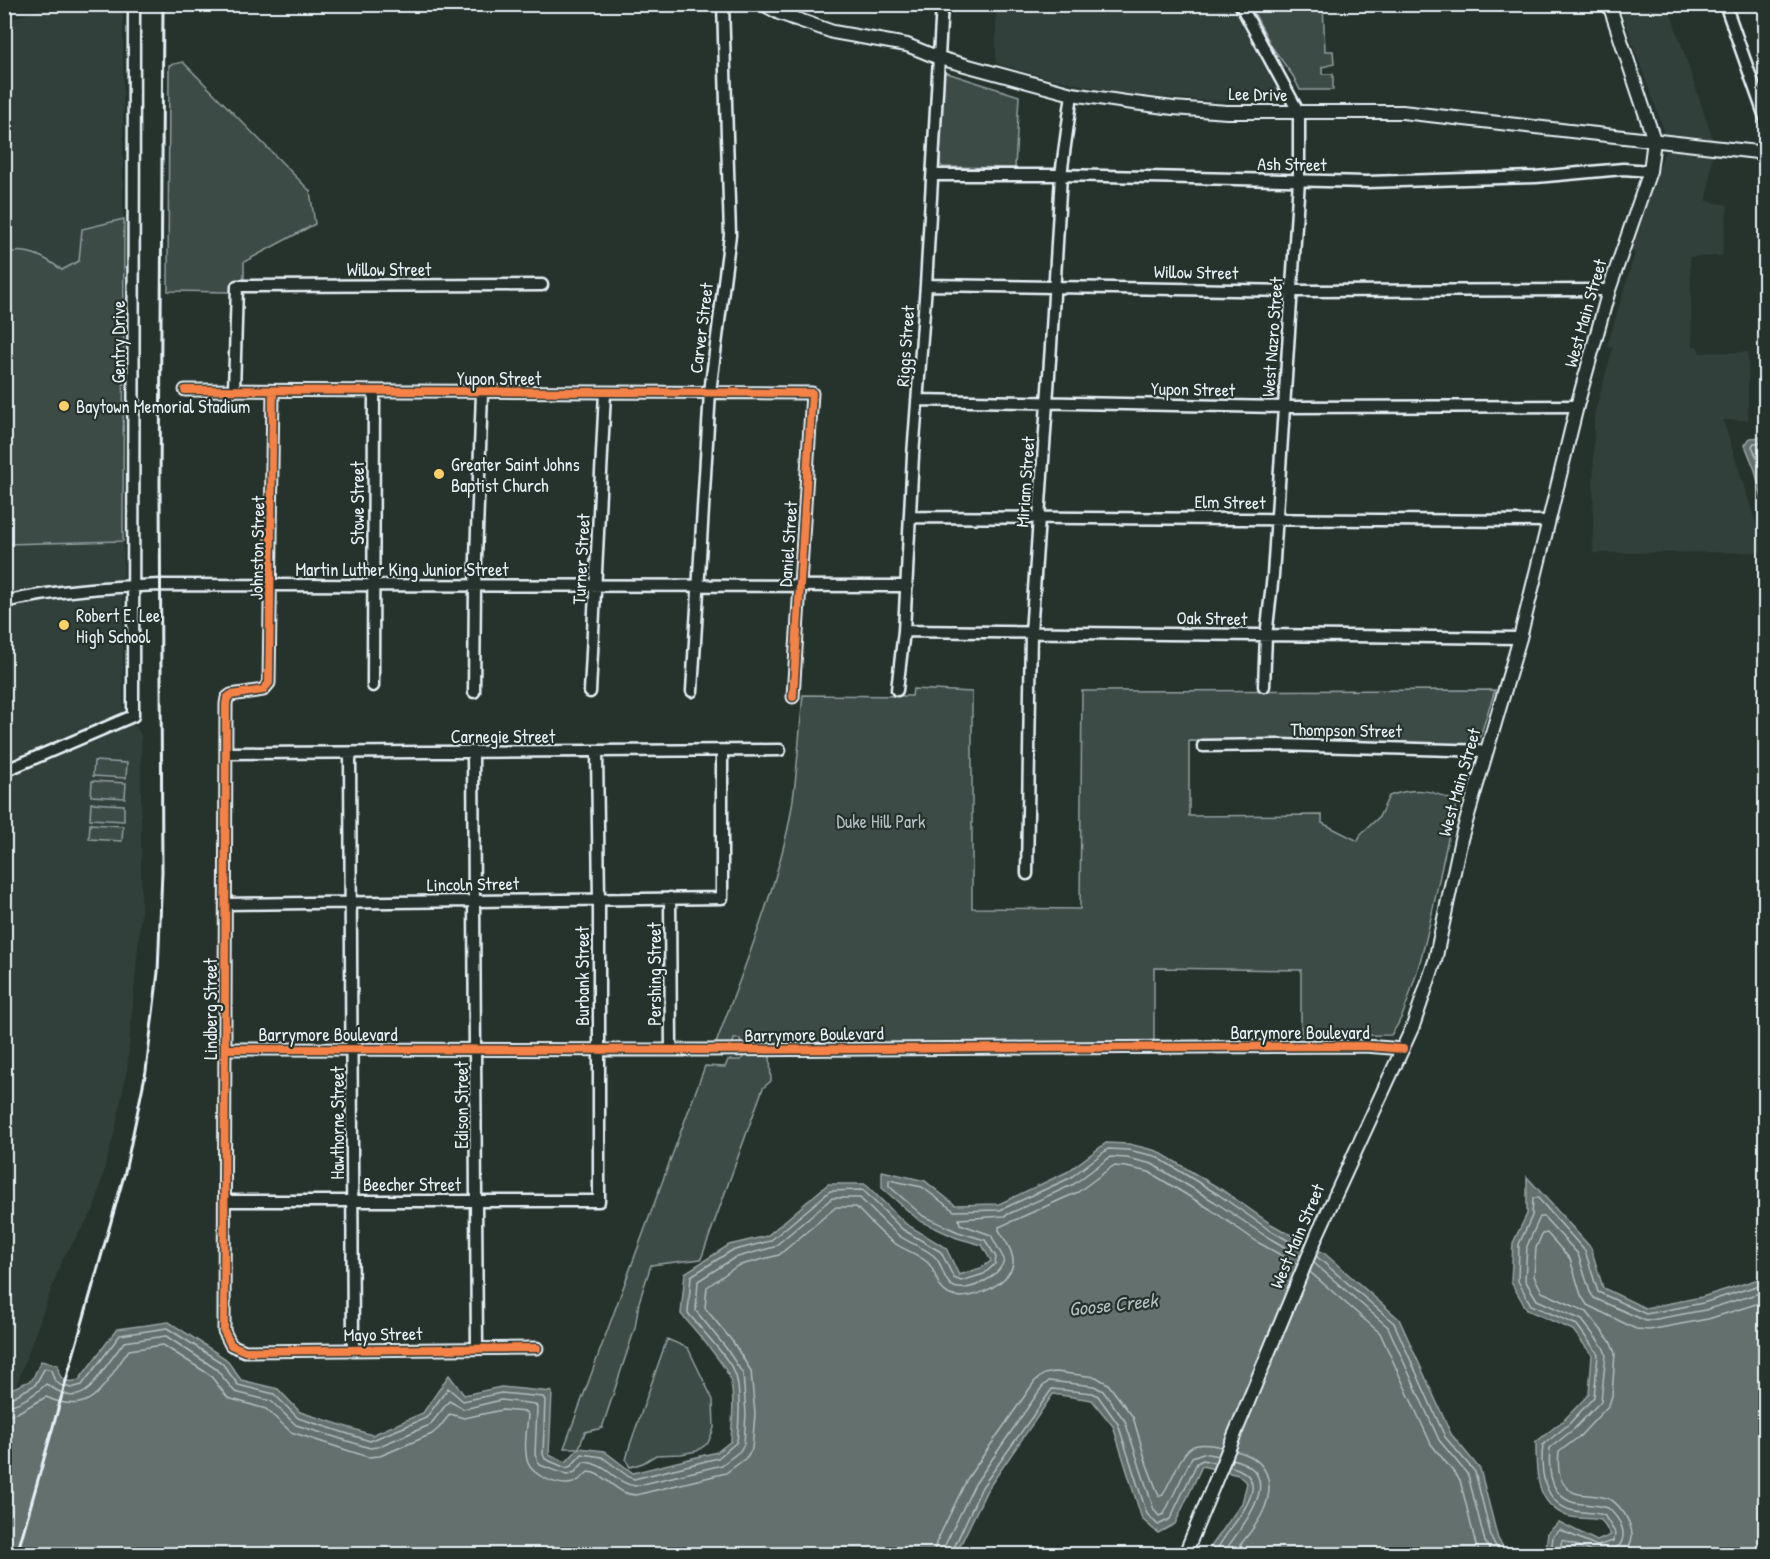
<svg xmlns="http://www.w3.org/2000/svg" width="1770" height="1559" font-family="'Patrick Hand',sans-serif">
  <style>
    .built { fill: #333f3a }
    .green { fill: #3e4b47; stroke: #939ea0; stroke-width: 1.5 }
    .water { fill: #636f6d; stroke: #98a3a5; stroke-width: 1.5 }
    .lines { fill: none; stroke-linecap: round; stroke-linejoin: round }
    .shore { stroke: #b3bdc0; stroke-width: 1.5 }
    .minor-casing { stroke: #e8f1f8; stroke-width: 15 }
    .major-casing { stroke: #e8f1f8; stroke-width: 16 }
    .minor { stroke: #26332d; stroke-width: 10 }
    .major { stroke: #26332d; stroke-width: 12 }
    .rail { stroke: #e8f1f8; stroke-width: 3 }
    .cycleway-casing { stroke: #26332d; stroke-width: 11 }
    .cycleway { stroke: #f48246; stroke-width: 8 }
    .poi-dot { fill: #ffd166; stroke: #26332d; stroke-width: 2 }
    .labels { text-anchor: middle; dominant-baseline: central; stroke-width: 4.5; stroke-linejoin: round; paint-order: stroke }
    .street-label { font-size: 18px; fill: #e8f1f8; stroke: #26332d }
    .poi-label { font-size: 18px; fill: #e8f1f8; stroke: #26332d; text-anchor: start }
    .park-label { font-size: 18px; fill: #b5bfc3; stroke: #26332d }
    .water-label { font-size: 20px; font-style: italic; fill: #b3bdc0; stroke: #26332d }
  </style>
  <rect width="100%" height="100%" fill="#26332d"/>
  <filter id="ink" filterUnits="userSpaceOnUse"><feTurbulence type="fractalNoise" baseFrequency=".0167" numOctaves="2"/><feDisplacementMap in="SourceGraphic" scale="12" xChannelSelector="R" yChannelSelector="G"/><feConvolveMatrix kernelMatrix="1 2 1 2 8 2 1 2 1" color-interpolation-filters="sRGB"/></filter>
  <g filter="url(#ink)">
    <path class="built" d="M1622,4L1668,5L1712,137V157L1707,201L1728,205L1722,256L1690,257L1692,346H1697L1700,353L1748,352V420H1723L1765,552L1593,553L1594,415L1613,348L1607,347L1635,253L1630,251L1665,151L1663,128L1619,5Z
      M55,5H123V708L141,735V913L127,1069L116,1126L94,1209L62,1260L15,1389H11L8,1393L4,1392V21Z
      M996,5H1237L1279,95L1274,101H1215L1155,97L1113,92L1037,75L996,63Z"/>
    <path class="green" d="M1250,5H1323L1325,51H1333L1334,64L1322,67V74H1333V90H1300L1293,76L1272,47Z
      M183,62L310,191L315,224L244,262V279L230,292L168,291L169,65Z
      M944,72L1019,96L1015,168L943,167L940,165L942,74Z
      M124,219L123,541L5,544V254C26,246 46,258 62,270L79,261L82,229Z
      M913,689L972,692V908L1080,909L1082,691L1495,690L1477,746L1189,741V816L1322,815V823L1358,841L1361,834L1379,817L1389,796C1416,787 1432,789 1457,803C1440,863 1433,925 1413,984C1407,1003 1403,1019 1391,1035L1301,1036V970L1154,968V1044L741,1045L740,1039H734L732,1046H715C740,978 768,911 785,841C797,794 798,743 803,695L912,696Z
      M94,761L127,763L126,778L93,776Z
      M92,781L126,783L125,798L91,796Z
      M91,803L124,805V821L90,819Z
      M90,824L123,826L122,841L89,839Z
      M744,1055L770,1056L771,1081L763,1088L701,1259L651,1265L639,1302L635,1328L602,1428L585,1432L579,1448H564L705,1066L725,1067L728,1060H741Z
      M667,1339L688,1348L713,1400L714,1428L708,1443L697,1451L681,1454L656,1455L643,1463L630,1467L626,1460L630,1445Z"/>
    <path class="water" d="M1765,437H1766L1765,512L1755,470L1745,445L1750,438Z
      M1106,1143L1129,1144L1157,1151L1222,1190L1271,1224L1324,1253L1399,1319L1451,1434L1480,1469L1498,1539L1508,1554H1209L1210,1548L1242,1503L1247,1483L1238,1475L1202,1466L1175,1524L1158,1533L1142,1519L1113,1426L1092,1400L1053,1394L987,1490L956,1554H5L4,1392L8,1393L11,1389L32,1380L41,1361L58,1365C58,1380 66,1384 79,1380L117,1329L169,1322L226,1359L241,1380L278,1389L300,1412L372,1435L423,1413L449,1375L464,1395L501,1387L552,1392L549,1455L566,1462L579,1448L604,1451L633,1473L717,1452L731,1441C732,1422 735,1396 730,1379C725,1363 693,1328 681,1314L685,1273L729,1245L767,1236L828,1184H865L906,1224L946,1248L959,1275L981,1268L991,1261L982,1245L957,1238L920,1221L882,1188V1171L925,1181L955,1205L999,1204L1067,1172Z
      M1527,1177L1591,1248L1603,1288L1645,1308L1702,1297L1765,1277V1554H1545L1548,1533L1559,1522L1597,1541L1611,1535L1601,1520C1591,1518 1577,1519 1567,1516C1535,1503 1536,1471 1536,1442L1565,1419L1589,1394L1592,1355L1573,1330L1527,1310L1511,1282L1513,1243L1527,1214Z"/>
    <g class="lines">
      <path class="shore" d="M1766,443H1754L1752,446L1761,468L1766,493
        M1316,1256L1394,1323L1445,1437L1475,1472L1492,1540L1501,1554
        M1314,1263L1388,1327L1439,1440L1468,1475L1485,1542L1492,1554
        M1310,1272L1380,1333L1431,1444L1460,1480L1476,1545L1481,1554
        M4,1399L11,1398L35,1385L45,1368L51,1370L54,1379L60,1385L71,1388L82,1385L120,1335L167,1328L222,1363L238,1385L274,1394L298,1418L370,1441L426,1418L448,1388L463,1401L501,1393L543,1397L545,1400L543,1454L545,1459L566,1468L571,1466L582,1454L602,1457L629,1477L634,1479L718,1458L737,1442C739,1425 741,1393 736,1376C730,1359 700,1328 688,1313L691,1276L731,1251L770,1241L830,1191L863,1190L902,1229L941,1252L954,1278L961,1281L984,1274L995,1264L996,1257L985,1240L958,1232L923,1216L889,1186V1180L922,1187L954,1211L1000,1210L1070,1178L1108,1149L1128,1150L1155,1156L1219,1195L1268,1229L1303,1249
        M4,1406C18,1406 37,1393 46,1384C61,1393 73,1403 90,1388L124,1342L166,1336L216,1369L235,1392L271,1401L296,1425L370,1448L377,1447L430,1425L449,1401L464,1409L501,1400L535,1404L537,1407L535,1455L540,1465L567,1475L575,1472L584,1462C609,1464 616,1484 635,1486L722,1465L740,1451L744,1444L746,1414L743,1374L726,1348L696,1311L698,1281L734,1258L774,1247L832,1198H860C872,1210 884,1223 897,1234C907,1243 928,1248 936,1258C943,1266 943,1280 952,1286C967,1295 1002,1276 1004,1259L991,1235L960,1224L959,1219L1004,1216L1074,1184L1110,1157L1127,1158L1152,1164L1215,1202L1264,1235L1300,1256
        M4,1415L17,1413L46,1397C94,1419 104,1383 129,1350L163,1345L210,1375L228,1398L266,1409L291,1432L368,1457L380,1456L432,1434L439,1428L450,1414L464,1418L502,1410L526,1412L528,1415C527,1429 523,1449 528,1463C533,1476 559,1487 573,1483C579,1481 583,1477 588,1472C606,1473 616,1495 636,1495L726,1473L746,1458L752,1449L755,1414L751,1371L733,1342L705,1308L707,1287L737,1266L779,1255L836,1207H856C868,1219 879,1233 893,1242C903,1250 920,1254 929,1264C937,1273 936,1287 948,1294C967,1304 1009,1285 1013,1264C1014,1252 1005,1240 999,1230V1227L1078,1192L1113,1166L1126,1167L1149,1172L1210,1209L1259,1243L1297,1264
        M934,1554L936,1543L967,1479L1035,1381L1044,1374L1056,1372L1096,1377L1108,1384L1133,1417L1147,1465L1159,1496L1163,1495C1167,1486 1172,1478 1176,1469C1188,1444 1194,1441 1221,1447
        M943,1554L944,1547L975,1484L1042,1387L1049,1381L1094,1386L1103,1391L1125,1421L1154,1510L1159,1516L1164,1514L1192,1457L1203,1453L1218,1456
        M951,1554L982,1487L1052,1389L1093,1393L1098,1396L1118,1424L1147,1514L1158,1525L1170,1519L1197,1463L1203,1460L1215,1463
        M1215,1554C1223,1529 1285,1480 1229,1466
        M1223,1554C1240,1527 1291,1474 1232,1459
        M1233,1554C1243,1541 1256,1527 1263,1512C1276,1483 1268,1459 1236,1451
        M1551,1554L1553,1536L1560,1530L1597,1546L1613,1541L1616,1534L1604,1515C1593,1512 1581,1513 1570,1510C1543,1501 1540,1469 1543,1445L1569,1424L1594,1397L1598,1354L1577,1325L1531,1305L1518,1281L1519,1244L1532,1216L1533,1198H1538L1585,1251L1598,1292L1646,1314L1703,1303L1766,1283
        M1559,1554L1562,1540C1586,1547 1593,1559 1619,1546C1629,1533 1619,1518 1608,1508C1598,1504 1586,1505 1575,1503C1550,1497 1548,1469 1550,1448L1574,1429L1601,1401L1606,1354L1603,1347L1582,1320L1537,1300L1525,1280L1527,1246L1540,1217H1544L1578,1254L1590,1292L1594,1298L1646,1321L1705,1310L1766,1291
        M1622,1554C1637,1542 1633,1528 1624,1513C1620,1508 1617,1503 1611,1500C1602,1495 1589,1496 1579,1494C1559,1490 1557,1469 1559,1452L1580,1436L1609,1405L1612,1396L1615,1353L1610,1341L1587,1312L1542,1292L1534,1276L1536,1248L1542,1234L1547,1233L1570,1259L1581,1295L1587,1305L1636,1329L1649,1330L1708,1319L1766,1301"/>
      <defs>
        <path id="minor" d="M792,4L793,19
          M1240,4L1299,113V180L1273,575L1266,636L1264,686
          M1725,4L1766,120
          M933,175H1061L1367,182L1536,177L1623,169L1650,171
          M926,285L1292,291L1609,290
          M185,390L812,393L793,697
          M234,391L237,286L542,285
          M273,391L269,683L263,690L231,695L227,698L226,704L224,1331L231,1345L245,1351L537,1348
          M917,400L1283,407L1577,406
          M910,517L1549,521
          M4,602C56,590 108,587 161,585L907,586
          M904,631L1520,638
          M373,686L374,392
          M897,690L904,631L913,455L926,285L942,4
          M692,691L710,392L730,235L723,4
          M474,692L475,586L482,393
          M590,692L605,393
          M1203,746L1279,745L1487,751
          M226,753L780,750
          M350,753L353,1349
          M473,753L477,1348
          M4,771L133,716L134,4
          M1027,874L1031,633L1051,346L1061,175L1072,94
          M670,898L671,1050
          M225,904L722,898V751
          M225,1049L708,1050L1365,1046L1403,1049
          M225,1201H599V899L597,752"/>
        <path id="major" d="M763,4L779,13L833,32L907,45L939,58L1072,94L1126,102L1173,108L1227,112H1402L1766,153
          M1187,1554L1188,1547L1318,1233L1413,1026L1435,961L1461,839L1520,638L1577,406L1609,290L1650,171L1654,140L1609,4"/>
      </defs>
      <use href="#minor" class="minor-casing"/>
      <use href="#major" class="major-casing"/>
      <use href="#minor" class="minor"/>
      <use href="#major" class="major"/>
      <path class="rail" d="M17,1554L125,1172L146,1071L158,972L162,871L160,484L163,4"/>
      <defs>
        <path id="cycleway" d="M185,390L812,393L793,697
          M273,391L269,683L263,690L231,695L227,698L226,704L224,1331L231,1345L245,1351L537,1348
          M225,1049L708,1050L1365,1046L1403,1049"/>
      </defs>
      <use href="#cycleway" class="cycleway-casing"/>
      <use href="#cycleway" class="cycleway"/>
    </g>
  </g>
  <g class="poi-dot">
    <circle cx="64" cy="406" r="6"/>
    <circle cx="439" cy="474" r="6"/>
    <circle cx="64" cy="625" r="6"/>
  </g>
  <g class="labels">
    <g class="street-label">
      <text transform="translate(1258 94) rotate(1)">Lee Drive</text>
      <text transform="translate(1292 164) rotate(1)">Ash Street</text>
      <text x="389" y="269">Willow Street</text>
      <text transform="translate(1196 272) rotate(1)">Willow Street</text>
      <text transform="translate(1585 313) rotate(-74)">West Main Street</text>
      <text transform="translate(701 328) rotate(-83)">Carver Street</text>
      <text transform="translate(1272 337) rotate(-86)">West Nazro Street</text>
      <text transform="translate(118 342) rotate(-90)">Gentry Drive</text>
      <text transform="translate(905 346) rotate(-86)">Riggs Street</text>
      <text x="499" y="378">Yupon Street</text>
      <text transform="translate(1193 389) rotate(1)">Yupon Street</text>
      <text transform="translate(1025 482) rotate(-86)">Miriam Street</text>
      <text transform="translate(1230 502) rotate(1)">Elm Street</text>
      <text transform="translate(357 503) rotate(-90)">Stowe Street</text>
      <text transform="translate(788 544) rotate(-86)">Daniel Street</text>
      <text transform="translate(257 548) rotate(-89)">Johnston Street</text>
      <text transform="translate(581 559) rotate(-87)">Turner Street</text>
      <text x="402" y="569">Martin Luther King Junior Street</text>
      <text transform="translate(1212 618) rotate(1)">Oak Street</text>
      <text transform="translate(1346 730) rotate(1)">Thompson Street</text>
      <text x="503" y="736">Carnegie Street</text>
      <text transform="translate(1459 782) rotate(-74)">West Main Street</text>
      <text transform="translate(473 884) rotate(-1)">Lincoln Street</text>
      <text transform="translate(654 974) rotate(-90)">Pershing Street</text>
      <text transform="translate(582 976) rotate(-90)">Burbank Street</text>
      <text transform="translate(210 1009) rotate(-90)">Lindberg Street</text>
      <text x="1300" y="1032">Barrymore Boulevard</text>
      <text x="328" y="1034">Barrymore Boulevard</text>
      <text transform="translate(814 1034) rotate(-1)">Barrymore Boulevard</text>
      <text transform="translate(461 1105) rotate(-90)">Edison Street</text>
      <text transform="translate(337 1123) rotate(-90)">Hawthorne Street</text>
      <text x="412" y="1184">Beecher Street</text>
      <text transform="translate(1297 1236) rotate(-67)">West Main Street</text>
      <text transform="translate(383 1334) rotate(-1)">Mayo Street</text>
    </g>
    <g class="poi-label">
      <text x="76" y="406">Baytown Memorial Stadium</text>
      <text x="451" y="464">Greater Saint Johns<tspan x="451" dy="21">Baptist Church</tspan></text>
      <text x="76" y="615">Robert E. Lee<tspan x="76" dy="21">High School</tspan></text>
    </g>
    <g class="park-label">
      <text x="881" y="821">Duke Hill Park</text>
    </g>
    <g class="water-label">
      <text transform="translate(1113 1304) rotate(-6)">Goose Creek</text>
    </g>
  </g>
  <rect width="1770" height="1559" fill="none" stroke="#26332d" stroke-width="24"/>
  <rect x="12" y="12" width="1746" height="1535" fill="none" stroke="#e8f1f8" stroke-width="2" filter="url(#ink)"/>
</svg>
